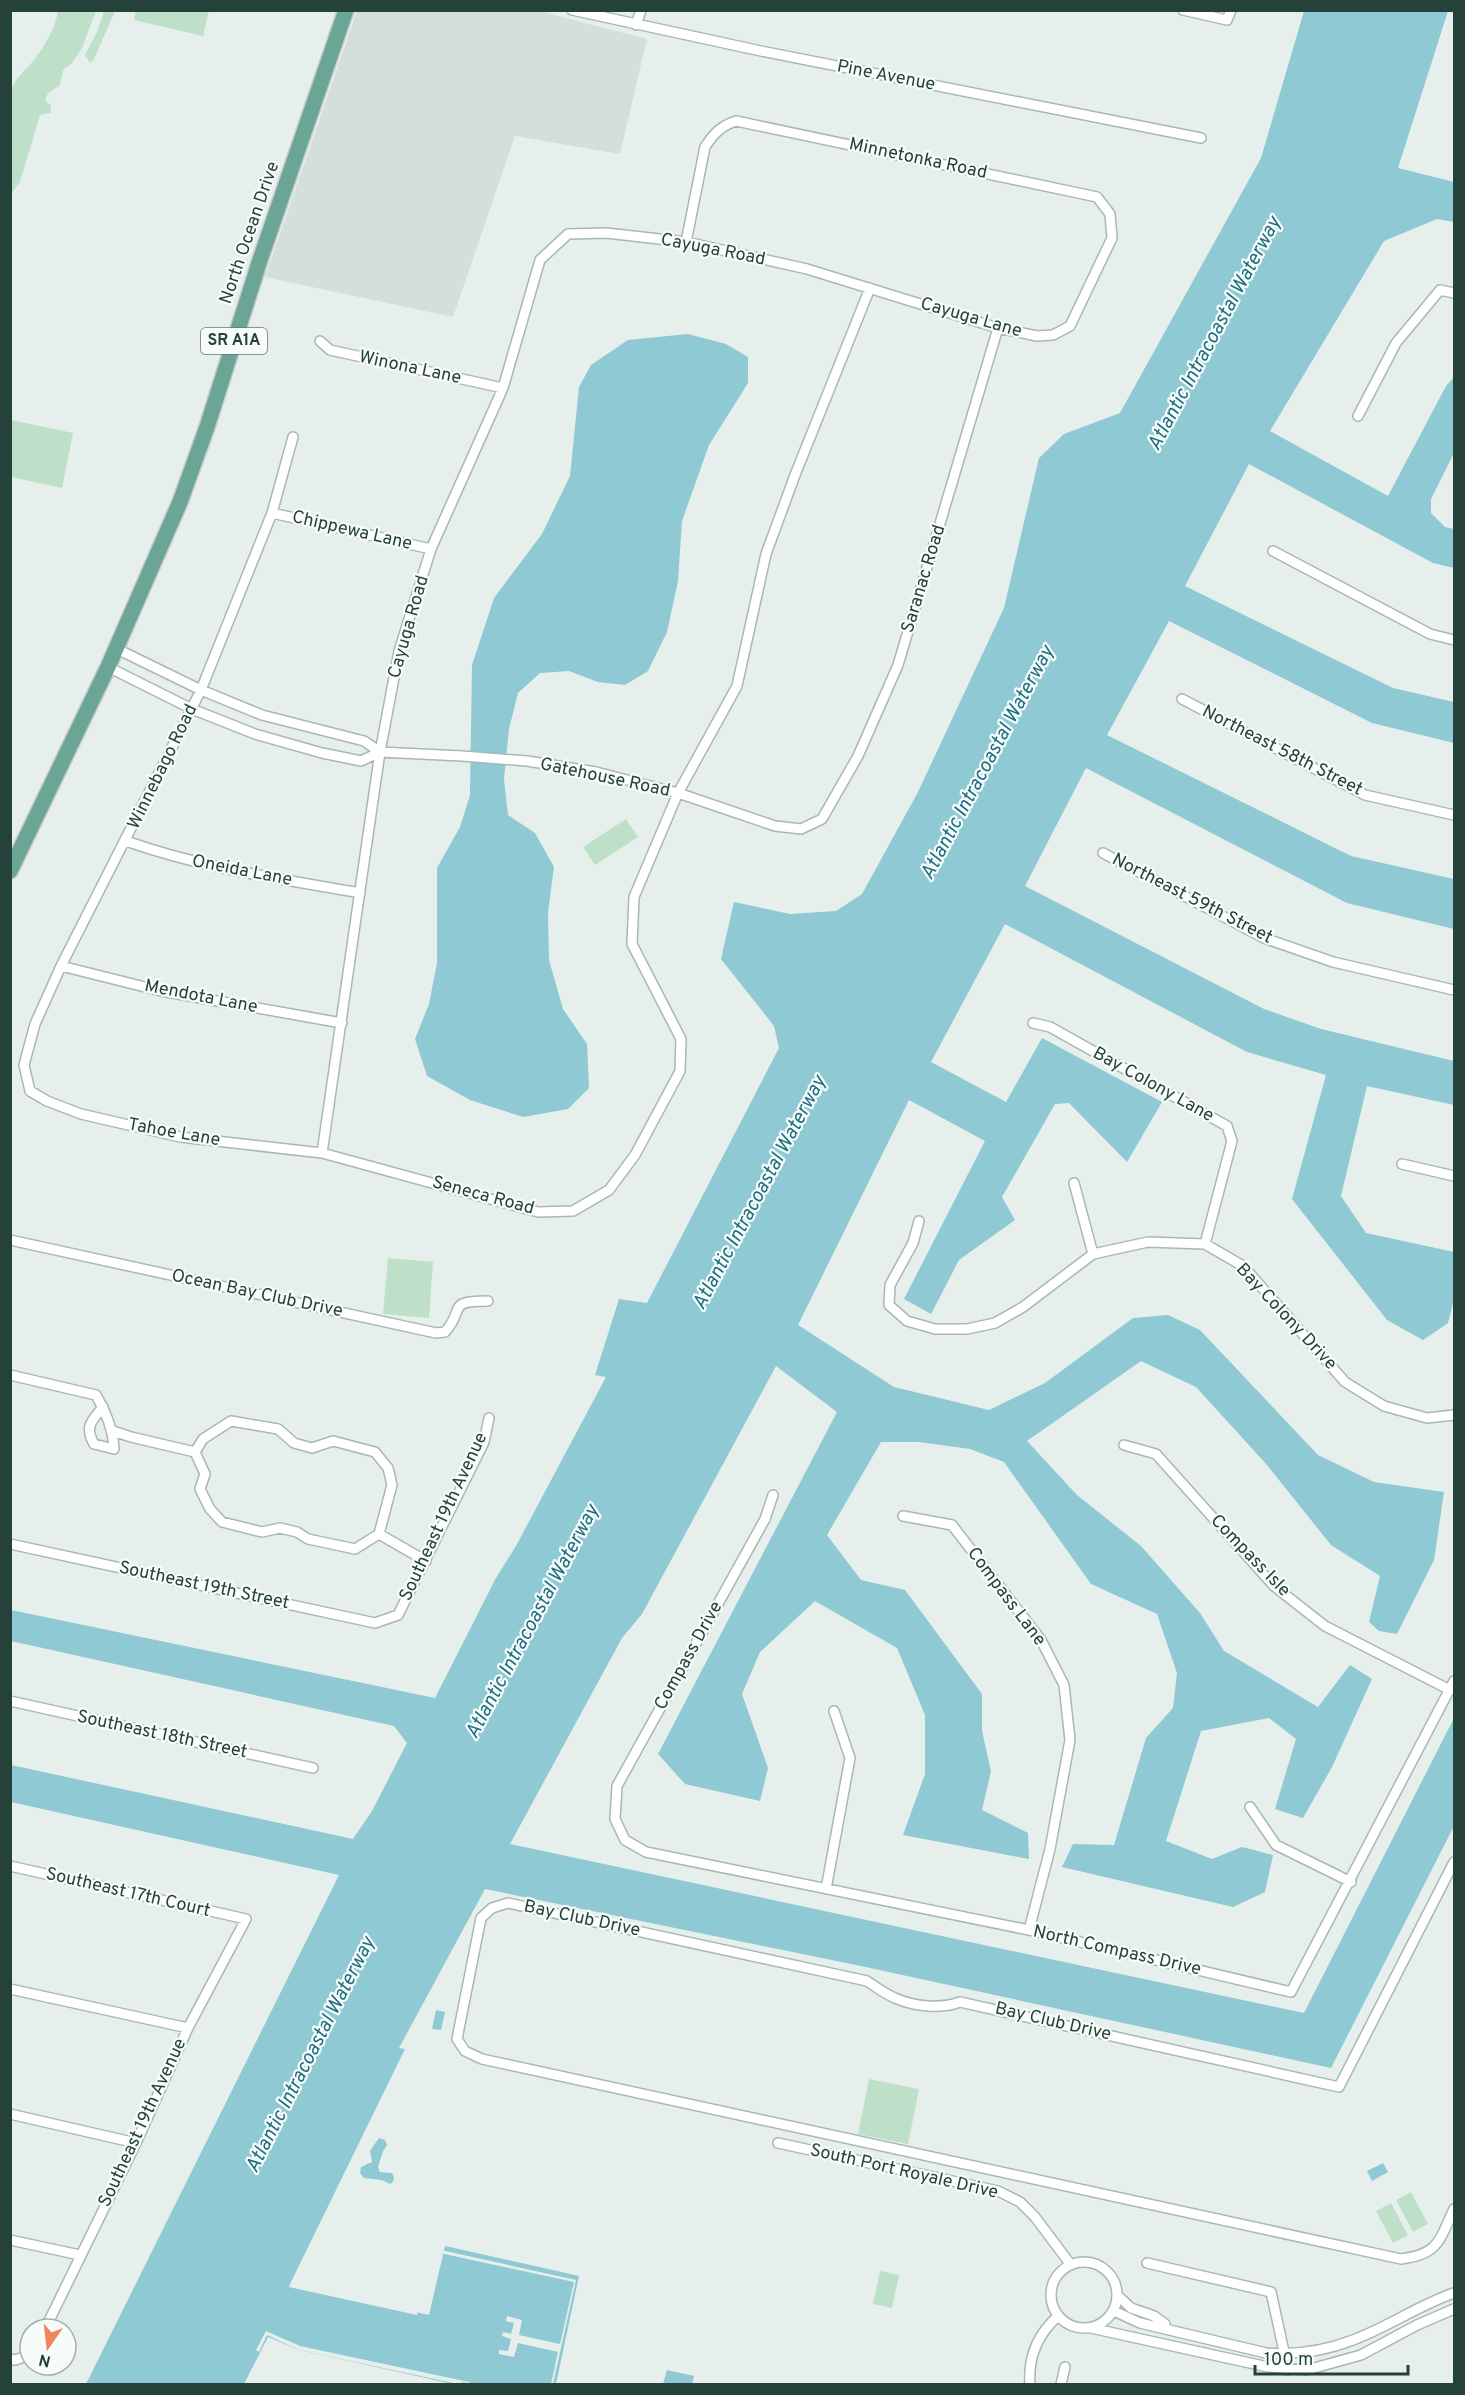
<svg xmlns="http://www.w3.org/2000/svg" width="1465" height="2395" font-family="Overpass,sans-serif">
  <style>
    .built { fill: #d4dfda }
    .green { fill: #bfe0c8 }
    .water { fill: #8ec9d4 }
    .pier { fill: #e6efeb }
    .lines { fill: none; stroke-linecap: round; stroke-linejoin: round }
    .street-casing { stroke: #a8b8b2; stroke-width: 12 }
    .primary-casing { stroke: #c2cac8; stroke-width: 18 }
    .street { stroke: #fff; stroke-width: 9 }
    .primary { stroke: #6aa596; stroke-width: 15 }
    .labels { text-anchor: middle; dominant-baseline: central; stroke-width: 4.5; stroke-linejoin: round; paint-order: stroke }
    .shield { fill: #f7fbf9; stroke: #637a73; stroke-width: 1.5 }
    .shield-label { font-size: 16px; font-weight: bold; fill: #24423a }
    .street-label { font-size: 18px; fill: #24423a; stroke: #f7fbf9 }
    .water-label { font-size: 20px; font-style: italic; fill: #1c6f80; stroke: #f7fbf9 }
  </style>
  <rect width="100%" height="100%" fill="#e6efeb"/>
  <path class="built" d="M357,11H539L647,39L620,154L515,136L453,317L265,277Z"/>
  <path class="green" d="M58,11H96L82,48L72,63L63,70L60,85L48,93L45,101L51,105V113L40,115L20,182L11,194L10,95C15,76 22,75 33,61C45,46 55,29 58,11Z
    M104,11H115L94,59L90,63L85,55L97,32Z
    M136,11V10L209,11L203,36L134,20Z
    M11,420L73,433L62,488L11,477Z
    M626,819L638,837L595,865L583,847Z
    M388,1258L433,1262L429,1318L383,1314Z
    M869,2079L919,2089L908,2144L858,2134Z
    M1411,2192L1428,2224L1413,2232L1396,2200Z
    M1391,2203L1408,2235L1393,2243L1376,2211Z
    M880,2271L899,2275L892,2308L873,2304Z"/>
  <path class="water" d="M1304,11H1448L1398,168L1454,182V222L1437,219L1384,241L1270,431L1388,496L1446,386L1454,377V453L1431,499V513L1445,527L1454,529V568L1433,563L1249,464L1185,586L1393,688L1454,702V743L1372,723L1169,621L1107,735L1351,856L1454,879V929L1347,903L1086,768L1025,886L1264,1009L1321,1029L1454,1061V1105L1367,1086L1341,1196L1366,1233L1454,1252V1299L1448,1323L1423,1340L1387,1320L1292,1199L1326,1075L1247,1052L1005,924L931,1062L1006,1102L1042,1038L1162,1102L1127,1162L1069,1103L1055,1104L1002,1197L1015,1220L959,1260L931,1314L904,1299L985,1141L909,1100L798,1325L894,1387L989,1410L1045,1383L1133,1318L1168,1315L1200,1330L1318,1455L1374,1482L1444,1492L1434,1560L1397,1634L1379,1631L1369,1622L1380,1576L1331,1545L1267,1465L1196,1387L1141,1361L1027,1441L1077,1495L1141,1546L1200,1613L1224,1651L1318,1707L1350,1665L1372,1679L1332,1767L1303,1818L1275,1809L1296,1739L1269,1718L1201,1731L1166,1841L1212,1859L1242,1847L1273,1855L1265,1892L1233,1907L1062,1867L1073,1844L1114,1845L1146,1738L1173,1708L1177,1673L1157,1614L1091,1584L1004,1462L970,1449L919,1442H881L827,1535L861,1580L905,1590L982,1694V1731L991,1771L982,1810L1028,1833L1029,1859L903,1835L925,1774V1715L897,1648L815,1601L760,1652L742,1694L768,1768L760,1801L685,1784L658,1754L837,1412L776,1366L642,1614L622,1638L510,1844L1304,2013L1454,1718V1826L1331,2068L861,1966L485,1889L399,2048L405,2049L290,2284L429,2315L445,2246L579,2276L556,2384H453L299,2350L268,2337L244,2384H86L339,1875L11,1802V1765L353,1839L372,1811L407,1743L394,1726L11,1641V1610L435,1698L496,1578L516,1546L606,1377L595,1375L619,1299L647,1303L779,1048L774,1026L721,959L734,902L790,914L836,911L862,894L918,792L1004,608L1039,458L1064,434L1120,413L1261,158Z
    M688,334L726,344L748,357V383L709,445L682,521L678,581L667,632L648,671L625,685L598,682L569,671L540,673L518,693L509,729L504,779L508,815L535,833L554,867L548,912L549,960L563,1009L587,1044L589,1088L568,1109L523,1117L470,1100L427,1076L415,1039L429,1004L437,963V868L460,827L470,795L472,665L494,598L542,534L570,476L579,387L591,365L628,340Z
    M436,2010L445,2012L441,2030L432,2029Z
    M379,2138L385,2140L387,2145L383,2151L378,2167L380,2172L392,2173L394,2177L393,2182L390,2184L382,2180L364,2178L360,2173L361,2167L372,2162L370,2151Z
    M1383,2163L1388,2172L1372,2181L1367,2171Z
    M667,2370L694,2376L692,2384H663Z"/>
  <path class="pier" d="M441,2250L576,2280L553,2384H551L558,2352L518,2343L514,2357L499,2354V2350L508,2351L511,2339L502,2336L503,2332L511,2334L514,2323L506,2321L507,2316L522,2320L519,2335L560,2344L574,2282L440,2253Z
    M291,2283L414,2311L415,2308L418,2309L417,2315L289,2287Z
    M266,2331L300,2346L469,2382V2384L463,2382L458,2384L299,2350L267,2335L259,2352L256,2350Z"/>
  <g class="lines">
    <defs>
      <path id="street" d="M572,10L761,51L1201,138
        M1183,10L1227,20L1231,10
        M636,25L641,10
        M320,341L330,350L503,388
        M1358,416L1396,343L1440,290L1454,293
        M293,437L272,513L201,690L61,966L35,1024L24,1065L30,1091L47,1101L81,1114L180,1137L322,1153L538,1212L573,1211L609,1190L635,1155L680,1071L681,1039L632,944L634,897L678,793L737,686L766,554L795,475L870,288
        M272,513L431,549
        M1273,551L1430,634L1454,640
        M115,648L201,690L262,715L364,741L380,752
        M108,667L192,709L255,734L322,753L361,761L380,752L462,756L527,761L596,772L678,793L775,826L801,829L822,819L858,756L898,665L998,328
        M1182,699L1365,795L1454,815
        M126,841C202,868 281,879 360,893
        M1103,853L1264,938L1333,962L1454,990
        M61,966L161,991L342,1023
        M1033,1023L1050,1027L1227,1126L1232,1141L1205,1244
        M322,1153L380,752L399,651L431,549L503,388L540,260L568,234L606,233L686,242L807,269L998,328L1037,336L1053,335L1070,326L1112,238L1110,214L1097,197L736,121C721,126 714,133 705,147L686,242
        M1402,1164L1454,1176
        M1074,1183L1093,1254
        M919,1221L913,1243L890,1285L889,1305L907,1321L935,1329H967L995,1323L1023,1307L1093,1254L1148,1242L1205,1244L1243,1266L1345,1382L1384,1406L1427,1418L1454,1415
        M10,1240L436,1333L445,1332C466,1309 445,1301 488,1301
        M10,1375L96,1395C106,1413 113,1429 114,1449L94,1444C84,1426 92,1421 103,1407
        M113,1431L131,1437L195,1452
        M1124,1445L1156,1454L1274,1586L1325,1626L1450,1690
        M195,1452L205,1474L200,1489L210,1509L222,1522L262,1532L280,1528L297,1532L308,1539L355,1549L379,1534L426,1561
        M195,1452L203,1439L231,1421L278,1429L294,1443L312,1448L333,1441L375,1452L388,1468L392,1485L379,1534
        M773,1495L765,1519L617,1786L615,1819L625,1840L646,1852L1029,1930L1291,1992L1454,1681
        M903,1516L952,1525L1041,1640L1064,1685L1070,1740L1050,1849L1029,1930
        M10,1544L375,1623L398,1615L484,1442L489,1418
        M10,1701L313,1768
        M1250,1807L1276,1845L1351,1882
        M1454,1862L1339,2087L960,2002C941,2009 915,2007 895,1998C885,1994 876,1987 867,1981L508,1903L492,1908L481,1918L457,2039L465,2051L482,2059L1401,2259C1439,2254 1439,2241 1454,2209
        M10,1866L246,1919L188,2028L136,2143L45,2329
        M826,1889L850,1758L834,1711
        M10,1989L188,2028
        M10,2114L136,2143
        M778,2143L998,2191L1020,2202L1035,2217L1071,2265
        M10,2240L80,2255
        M1051 2295a33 33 0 1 1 66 0a33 33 0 1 1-66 0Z
        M1147,2263L1271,2292L1288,2370
        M1117,2295L1131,2308L1154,2316L1165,2324
        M1114,2311L1140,2323L1266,2353C1296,2355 1325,2351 1353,2340C1388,2327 1419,2305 1454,2293
        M1091,2328L1268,2367L1307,2370L1361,2355L1417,2325L1454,2309
        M10,2359L15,2360L30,2355
        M1030,2384C1028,2357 1038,2334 1058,2316
        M1061,2384L1065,2367"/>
      <path id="primary" d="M10,871L108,667L180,502L207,427L260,260L346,10"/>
    </defs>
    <use href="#street" class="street-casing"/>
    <use href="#primary" class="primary-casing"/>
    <use href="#street" class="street"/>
    <use href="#primary" class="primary"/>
  </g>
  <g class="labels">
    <rect class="shield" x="201" y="328" width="66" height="26" rx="4.5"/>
    <g class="shield-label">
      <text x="234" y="341">SR A1A</text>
    </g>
    <g class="street-label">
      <text transform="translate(886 76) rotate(11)">Pine Avenue</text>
      <text transform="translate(918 159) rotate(12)">Minnetonka Road</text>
      <text transform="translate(250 233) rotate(-71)">North Ocean Drive</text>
      <text transform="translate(713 250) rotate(11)">Cayuga Road</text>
      <text transform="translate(971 318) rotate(16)">Cayuga Lane</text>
      <text transform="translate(410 368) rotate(12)">Winona Lane</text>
      <text transform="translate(352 531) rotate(13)">Chippewa Lane</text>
      <text transform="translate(924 579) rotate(-73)">Saranac Road</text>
      <text transform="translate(409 627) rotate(-74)">Cayuga Road</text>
      <text transform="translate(1282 751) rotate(27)">Northeast 58th Street</text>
      <text transform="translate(163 767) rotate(-64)">Winnebago Road</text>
      <text transform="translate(605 778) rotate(12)">Gatehouse Road</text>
      <text transform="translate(242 871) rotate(11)">Oneida Lane</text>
      <text transform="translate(1192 899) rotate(27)">Northeast 59th Street</text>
      <text transform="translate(201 997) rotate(11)">Mendota Lane</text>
      <text transform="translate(1153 1085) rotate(29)">Bay Colony Lane</text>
      <text transform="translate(174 1133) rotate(10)">Tahoe Lane</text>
      <text transform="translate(483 1196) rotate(15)">Seneca Road</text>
      <text transform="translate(257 1294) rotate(12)">Ocean Bay Club Drive</text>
      <text transform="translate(1286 1317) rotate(47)">Bay Colony Drive</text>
      <text transform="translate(444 1517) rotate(-65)">Southeast 19th Avenue</text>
      <text transform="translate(1250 1556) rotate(46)">Compass Isle</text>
      <text transform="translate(204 1586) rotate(12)">Southeast 19th Street</text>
      <text transform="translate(1006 1597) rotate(53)">Compass Lane</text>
      <text transform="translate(689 1656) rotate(-61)">Compass Drive</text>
      <text transform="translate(162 1735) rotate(12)">Southeast 18th Street</text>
      <text transform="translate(128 1893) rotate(13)">Southeast 17th Court</text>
      <text transform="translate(582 1919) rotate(12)">Bay Club Drive</text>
      <text transform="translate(1117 1951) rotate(13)">North Compass Drive</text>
      <text transform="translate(1053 2022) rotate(13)">Bay Club Drive</text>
      <text transform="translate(143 2123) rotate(-65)">Southeast 19th Avenue</text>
      <text transform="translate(904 2172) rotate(13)">South Port Royale Drive</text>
    </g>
    <g class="water-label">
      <text transform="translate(1215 334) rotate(-62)">Atlantic Intracoastal Waterway</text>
      <text transform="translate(988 763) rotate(-62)">Atlantic Intracoastal Waterway</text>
      <text transform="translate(760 1193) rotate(-62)">Atlantic Intracoastal Waterway</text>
      <text transform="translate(533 1622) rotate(-62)">Atlantic Intracoastal Waterway</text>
      <text transform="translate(311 2055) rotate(-63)">Atlantic Intracoastal Waterway</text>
    </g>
  </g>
  <rect width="1465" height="2395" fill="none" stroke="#24423a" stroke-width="24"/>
  <g transform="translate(48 2347) rotate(194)"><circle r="28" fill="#f7fbf9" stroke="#a3b1ad" stroke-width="1.5"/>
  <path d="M0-4.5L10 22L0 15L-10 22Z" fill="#f4845f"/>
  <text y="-9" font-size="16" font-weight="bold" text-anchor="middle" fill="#24423a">N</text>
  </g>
  <path d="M1255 2365v9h153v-9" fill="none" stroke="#24423a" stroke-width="3"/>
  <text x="1264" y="2365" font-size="18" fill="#24423a" stroke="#f7fbf9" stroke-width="4.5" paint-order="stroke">100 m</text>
</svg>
